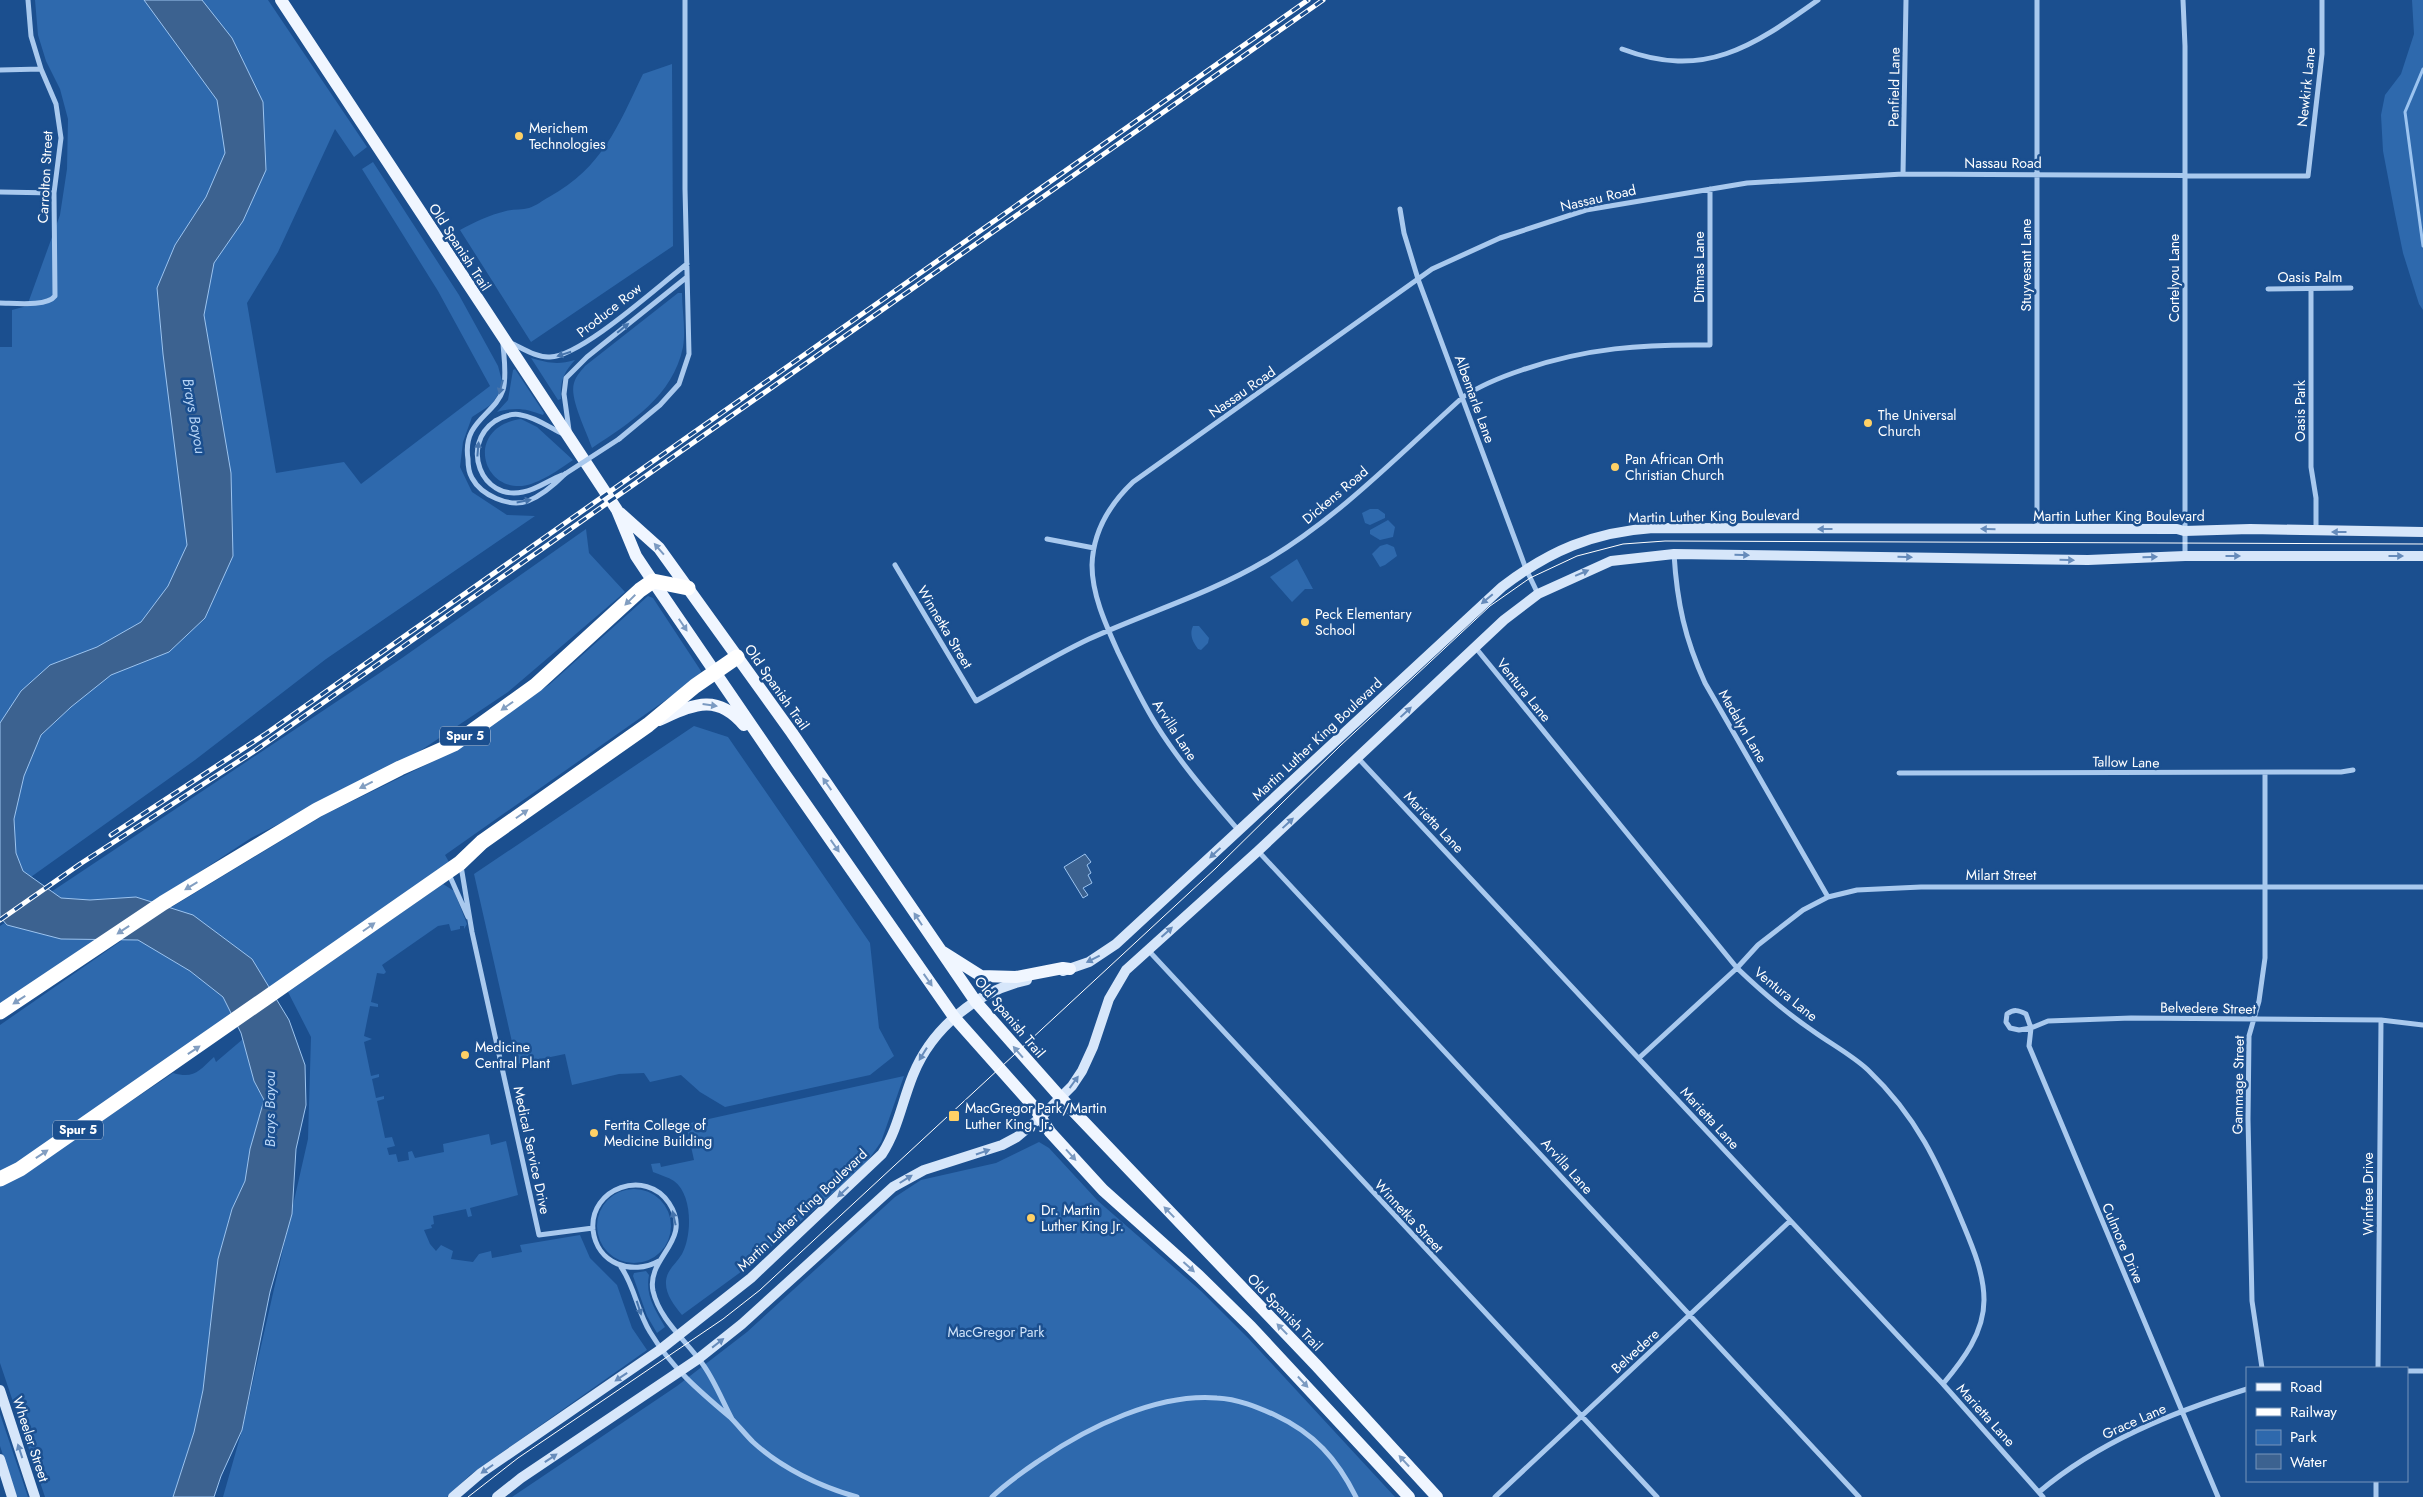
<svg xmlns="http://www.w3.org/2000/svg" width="2423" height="1497" font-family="Jost,sans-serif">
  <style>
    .green { fill: #2e69ad }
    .water { fill: #3c6290; stroke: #9cc4f0 }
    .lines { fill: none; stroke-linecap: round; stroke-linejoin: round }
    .stream { stroke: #9cc4f0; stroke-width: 3 }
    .street { stroke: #a9c9ee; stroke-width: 5 }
    .secondary { stroke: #d6e6fa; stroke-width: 10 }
    .primary { stroke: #f0f6ff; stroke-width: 12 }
    .highway { stroke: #fff; stroke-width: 15 }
    .tram { stroke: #fff; stroke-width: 1 }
    .rail-casing { stroke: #fff; stroke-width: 5 }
    .rail { stroke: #1b4f8f; stroke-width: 3; stroke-dasharray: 9; stroke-linecap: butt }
    .street-bridge { stroke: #a9c9ee; stroke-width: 5 }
    .oneway { fill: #4674ac }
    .oneway2 { fill: #668bba }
    .oneway3 { fill: #7b9ac1 }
    .oneway4 { fill: #829ec1 }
    .poi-dot { fill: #ffd166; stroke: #1b4f8f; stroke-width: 2 }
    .labels { text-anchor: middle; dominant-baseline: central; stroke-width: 5; stroke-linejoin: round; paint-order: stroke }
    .shield { fill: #1b4f8f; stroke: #bbcadd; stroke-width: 1 }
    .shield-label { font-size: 12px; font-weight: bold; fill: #fff }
    .street-label { font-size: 14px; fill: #fff; stroke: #1b4f8f }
    .poi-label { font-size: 14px; fill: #fff; stroke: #1b4f8f; text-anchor: start }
    .park-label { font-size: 14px; fill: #cfe3fa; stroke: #1b4f8f }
    .water-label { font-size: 15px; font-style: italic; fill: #b5d3f5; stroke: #1b4f8f }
  </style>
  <rect width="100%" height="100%" fill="#1b4f8f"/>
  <path class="green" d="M35,0H268L367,147L354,157L335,129L278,252L247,303L276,473L344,462L361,484L490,386L438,291L362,169L373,162L459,295L498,366L502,381L499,393L492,404L472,417L463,442L460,467L472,492L507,515L535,516L326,659L195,760L0,899V347H12V310L27,306L60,215L67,169L68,119L60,89L46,61L38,35Z
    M2412,0H2423V310L2419,304L2403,253L2395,214L2383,151L2381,115L2385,95L2401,74L2414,34Z
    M672,64L673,246L531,342L460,230C475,222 489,215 506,211C513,209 522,210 529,208C536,206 543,200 549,197C603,167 618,126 643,74Z
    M678,293H682C682,310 686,330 683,347C673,396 631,422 592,448C587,432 569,398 574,383C576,376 581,371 585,366Z
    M531,358C548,363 558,365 575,360C563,373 560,382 561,399L558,400Z
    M515,369L544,413L543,415C525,408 515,407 497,412L508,400L513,370Z
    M521,419L537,427L573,460C560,469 539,484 522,486C480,489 466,427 521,419Z
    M1370,509H1378L1385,514V518L1370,525L1365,523L1362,513Z
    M1388,520L1395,527L1393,537L1380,540L1370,534V530Z
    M586,529L589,553L625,592L508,692L408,759L251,838L0,1004V926L402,658Z
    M1387,544L1394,547L1397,556L1385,565L1380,567L1372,554L1380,546Z
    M1297,559L1313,589H1305L1292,602L1270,577Z
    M648,596L653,598L701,671L700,676L445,855L449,862L65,1133L0,1173V1025L157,916L218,879L324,815L436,760L489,726L550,684Z
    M1193,626H1199L1209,638L1208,643L1201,650L1198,649C1193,642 1189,635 1193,626Z
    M694,726L728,737L870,943L879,1028L894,1056L870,1075L725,1107L700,1092L681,1075L650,1082L644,1073L619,1074L572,1085L565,1054L517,1064L474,874Z
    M443,884L454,891L467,924L464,929V926H460V929L451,931L449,924L438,926L382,965L386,972L384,974L377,973L371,1002L378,1004V1007L370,1006L364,1036L372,1039L364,1042L371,1076L379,1074V1077L372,1079L376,1098L384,1096V1099L377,1101L385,1138L392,1137L395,1146L387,1148L389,1155L396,1154L398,1162L409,1160L408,1152L412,1151L415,1158L444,1152L443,1144L489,1134L491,1145L506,1141L518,1195L470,1208L472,1216L468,1217L466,1209L433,1216L434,1224L431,1225L432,1228L424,1230L430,1244L436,1251L441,1245L453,1251L451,1259L473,1262L479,1254L491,1251L492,1258L522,1252L520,1245L580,1235L590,1258L617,1285L632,1328L647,1350L470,1475L447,1497H223L242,1430L308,1139L311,1037L288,992Z
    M243,1039L254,1081L264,1100L250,1149L245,1181L232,1209L218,1259L203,1390L194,1432L173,1497H45L0,1363V1186L66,1145L173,1073C194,1079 199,1071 214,1057L216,1062Z
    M904,1076L881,1142L864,1166L749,1266L682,1315C674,1305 665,1294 666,1281C667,1269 677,1263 682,1254C692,1236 693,1195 674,1181C668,1177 660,1175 653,1172L651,1164L660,1163L661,1167L694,1160L686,1124Z
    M1039,1142L1049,1148L1098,1201L1201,1291L1249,1339L1395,1497H512L677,1386L747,1332L895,1197L921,1180L996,1163Z
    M597 1226a37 37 0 1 1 74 0a37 37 0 1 1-74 0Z
    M646,1271L649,1275C645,1295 655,1309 665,1327L657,1333L647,1316L633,1276L634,1273Z
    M0,1414L28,1497H17L0,1446Z"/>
  <path class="water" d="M144,0H202L232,38L263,102L266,170L243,221L214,263L204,315L231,473L233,556L205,618L169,652L111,675L71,707L41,735L24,776L14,819L16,853L23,871L61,898L90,900L136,897L193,915L252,959L289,1020L305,1065L306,1105L296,1149L292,1214L270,1292L242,1430L221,1476L214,1497H173L194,1432L203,1390L218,1259L232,1209L245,1181L250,1149L264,1100L254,1081L241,1033L223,997L190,971L138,940L61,939L7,925L0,917V723L21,691L50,665L97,647L141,622L168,586L187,545L163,354L157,288L175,245L206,197L225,153L217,100Z
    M1085,854L1091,862L1087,865L1091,873L1088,875L1092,883L1083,888L1088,895L1083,898L1064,867Z"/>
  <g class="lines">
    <path class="stream" d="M2423,69L2405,112L2423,246"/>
    <path class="street" d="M2037,0V529
      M2183,0L2185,46V556
      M1622,49C1704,80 1752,47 1818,0
      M0,70L41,69
      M1903,174L1906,0
      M0,192L54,193
      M1400,209L1404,233L1418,279L1526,569L1538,594
      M2268,289L2351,288
      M2311,289V467L2316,498V531
      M0,303C13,303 47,307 55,296L54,193L61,138L56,104L41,69L31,36L28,0
      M511,343C522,348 537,358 550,357C582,356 658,286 687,264
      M503,344C504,358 507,376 503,390C495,415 462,421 468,459C468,464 469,473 472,478C481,495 509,508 528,501C543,495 554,485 565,474
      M569,430L564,394L566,378L587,357L687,277
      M619,439L660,405L679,384L689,354L685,189V0
      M562,475C549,480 536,490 523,492C481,501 460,445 495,421C502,417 513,413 521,415C535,417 549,427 563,434
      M1047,539L1094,548
      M1674,554C1677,603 1685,639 1705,683L1828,897
      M895,565L976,701C1014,680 1051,657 1089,639C1148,612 1209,594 1265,561C1336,520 1402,452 1463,397C1481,385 1501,377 1522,370C1586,348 1643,344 1710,345V189
      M1475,647L1737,968C1761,991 1785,1012 1813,1031C1831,1044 1852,1055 1868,1070C1917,1117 1938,1163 1963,1224C1973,1248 1984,1274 1984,1300C1984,1333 1963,1360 1943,1384
      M1357,757L1943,1384L2043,1497
      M1899,773L2341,772L2353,770
      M1239,831C1210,797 1181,764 1157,726C1142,702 1130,677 1118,652C1106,625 1092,595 1092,565C1093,531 1110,504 1133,482L1432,269L1500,238L1586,210L1747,183L1903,174L2308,176L2322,54V0
      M1258,851L1859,1497
      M461,866L472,932L539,1235L593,1228
      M448,872L468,917
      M1148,950L1657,1497
      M1639,1058L1737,968L1758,945L1803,910L1828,897L1857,890L1921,887H2423
      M659,1261C632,1276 597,1264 593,1230C589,1188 646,1168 669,1203C694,1241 646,1257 653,1291C660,1321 687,1341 704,1366C715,1382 723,1402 732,1419
      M621,1267C635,1287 637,1311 650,1332C671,1367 699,1391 730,1417C738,1425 745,1434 753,1442C781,1468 821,1487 857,1497
      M2262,1368L2252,1301L2248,1119L2249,1036L2259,1001L2265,958V773
      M2378,1368L2381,1020
      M2407,1371H2423
      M2039,1492C2098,1442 2173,1412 2247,1389
      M992,1497C1006,1483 1024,1471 1040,1460C1088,1427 1158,1393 1217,1398C1238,1399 1257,1407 1275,1415C1314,1433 1337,1459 1356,1497
      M1495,1497L1790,1221
      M2218,1497L2029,1046L2031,1028L2026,1014C2018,1010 2014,1009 2007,1014L2006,1022L2010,1028L2019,1030L2031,1028L2048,1021L2131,1018L2381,1020L2423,1025
      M2376,1497V1481"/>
    <path class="secondary" d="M1063,971L1089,962L1116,944L1502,587C1549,551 1593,532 1653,528L2177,529L2184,531L2250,529L2423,532
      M0,1390L35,1497
      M0,1459L12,1497
      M453,1497L481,1473L661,1349L751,1278L882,1154C898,1129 902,1102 913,1075C932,1028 977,991 1027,980
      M497,1497L521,1478L698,1359L742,1324L893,1187L924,1170L1002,1145L1017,1137L1041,1117L1072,1086L1082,1071L1093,1047L1109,999L1126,970L1258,851L1504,620L1538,594L1611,561L1674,554L2088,560L2185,556H2423"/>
    <path class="primary" d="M281,0L617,510L636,556L646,571L777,763L954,1017L1034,1107L1050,1132L1103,1190L1199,1276L1251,1327L1409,1497
      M620,513L659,548L792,733L976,1002L1061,1098L1316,1365L1437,1497
      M659,720C693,705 716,692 744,725
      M943,952L981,976L1016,977L1063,968L1070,969"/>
    <path class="highway" d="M0,1012L163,903L317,810L400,768L454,744L536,685L640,590L653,581L688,588
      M0,1179L20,1169L460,863L482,842L648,725L695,686L737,657"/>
    <path class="tram" d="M468,1497L518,1458L723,1319L760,1290L1216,868L1340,746L1490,606L1530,578L1577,556L1623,544L1665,541L2423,544"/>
    <defs>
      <path id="rail" d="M111,835L267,733L1308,0
        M0,920L80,864L256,750L1323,0"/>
    </defs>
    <use href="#rail" class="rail-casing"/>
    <use href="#rail" class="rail"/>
    <path class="street-bridge" d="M565,474L619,439"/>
  </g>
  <defs><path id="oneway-solid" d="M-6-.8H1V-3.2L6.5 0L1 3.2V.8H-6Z" transform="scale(1.25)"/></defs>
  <g class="oneway">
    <use href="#oneway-solid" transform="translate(623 328) rotate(-39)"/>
    <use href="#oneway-solid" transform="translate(564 354) rotate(162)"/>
    <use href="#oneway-solid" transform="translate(501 387) rotate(105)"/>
    <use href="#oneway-solid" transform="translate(478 449) rotate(-85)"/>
    <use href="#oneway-solid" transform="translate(524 501) rotate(-11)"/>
    <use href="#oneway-solid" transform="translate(674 1218) rotate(-103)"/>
    <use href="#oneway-solid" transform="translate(639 1308) rotate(72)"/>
  </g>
  <g class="oneway2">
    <use href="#oneway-solid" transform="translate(1825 529) rotate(180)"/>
    <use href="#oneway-solid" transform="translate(1988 529) rotate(-179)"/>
    <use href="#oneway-solid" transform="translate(2339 532) rotate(-180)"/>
    <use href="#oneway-solid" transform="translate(1742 555) rotate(1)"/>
    <use href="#oneway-solid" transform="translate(2233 556)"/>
    <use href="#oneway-solid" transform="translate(2396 556)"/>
    <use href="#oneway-solid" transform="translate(1905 557) rotate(1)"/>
    <use href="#oneway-solid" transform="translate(2150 557) rotate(-2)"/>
    <use href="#oneway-solid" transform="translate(2067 560) rotate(1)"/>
    <use href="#oneway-solid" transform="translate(1582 573) rotate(-23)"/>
    <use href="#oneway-solid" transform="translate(1487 599) rotate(140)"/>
    <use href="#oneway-solid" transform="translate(1406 712) rotate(-43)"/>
    <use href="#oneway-solid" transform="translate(1288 823) rotate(-43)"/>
    <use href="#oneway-solid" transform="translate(1215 853) rotate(137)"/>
    <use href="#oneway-solid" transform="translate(1167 932) rotate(-42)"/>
    <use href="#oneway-solid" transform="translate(1093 959) rotate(153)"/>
    <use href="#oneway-solid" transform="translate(923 1054) rotate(122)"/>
    <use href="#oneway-solid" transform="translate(1074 1082) rotate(-54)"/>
    <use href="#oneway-solid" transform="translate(983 1152) rotate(-19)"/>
    <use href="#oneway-solid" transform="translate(906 1179) rotate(-32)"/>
    <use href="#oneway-solid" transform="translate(843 1192) rotate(137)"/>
    <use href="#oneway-solid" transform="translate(718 1343) rotate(-38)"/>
    <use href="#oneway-solid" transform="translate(621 1377) rotate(146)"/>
    <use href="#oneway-solid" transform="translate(20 1451) rotate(-108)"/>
    <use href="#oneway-solid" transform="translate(551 1458) rotate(-34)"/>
    <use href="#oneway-solid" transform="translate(487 1469) rotate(145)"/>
  </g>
  <g class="oneway3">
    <use href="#oneway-solid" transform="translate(659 549) rotate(-131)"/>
    <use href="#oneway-solid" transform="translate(683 625) rotate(56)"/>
    <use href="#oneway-solid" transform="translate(710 705) rotate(8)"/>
    <use href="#oneway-solid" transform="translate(827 784) rotate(-125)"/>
    <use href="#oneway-solid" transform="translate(835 846) rotate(55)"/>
    <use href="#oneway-solid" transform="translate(918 919) rotate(-123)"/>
    <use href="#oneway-solid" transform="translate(928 980) rotate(55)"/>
    <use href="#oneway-solid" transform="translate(1018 1052) rotate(-131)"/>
    <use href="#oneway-solid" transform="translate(1071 1155) rotate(48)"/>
    <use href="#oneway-solid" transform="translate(1169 1212) rotate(-134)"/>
    <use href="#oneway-solid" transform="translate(1189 1267) rotate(42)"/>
    <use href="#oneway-solid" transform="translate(1282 1329) rotate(-134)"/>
    <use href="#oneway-solid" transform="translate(1303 1382) rotate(47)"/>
    <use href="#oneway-solid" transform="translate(1404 1461) rotate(-133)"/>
  </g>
  <g class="oneway4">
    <use href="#oneway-solid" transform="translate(630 600) rotate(135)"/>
    <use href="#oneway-solid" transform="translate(507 706) rotate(145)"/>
    <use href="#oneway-solid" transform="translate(366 785) rotate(153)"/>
    <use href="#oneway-solid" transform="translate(522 814) rotate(-35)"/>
    <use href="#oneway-solid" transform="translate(191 886) rotate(149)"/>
    <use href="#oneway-solid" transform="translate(369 927) rotate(-35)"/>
    <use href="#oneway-solid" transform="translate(123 930) rotate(146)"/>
    <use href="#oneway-solid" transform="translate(19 1000) rotate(147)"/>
    <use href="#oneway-solid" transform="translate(194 1050) rotate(-34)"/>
    <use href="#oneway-solid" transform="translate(42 1154) rotate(-34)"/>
  </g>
  <g class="poi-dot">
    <circle cx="519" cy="136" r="5"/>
    <circle cx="1868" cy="423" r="5"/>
    <circle cx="1615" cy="467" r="5"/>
    <circle cx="1305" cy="622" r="5"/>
    <circle cx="465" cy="1055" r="5"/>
    <rect x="948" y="1110" width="12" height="12" rx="2.5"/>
    <circle cx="594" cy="1133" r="5"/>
    <circle cx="1031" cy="1218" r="5"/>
  </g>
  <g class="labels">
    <g class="shield">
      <rect x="440" y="726.5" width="50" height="19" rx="4"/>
      <rect x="53" y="1120.5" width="50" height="19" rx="4"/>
    </g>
    <g class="shield-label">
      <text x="465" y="736">Spur 5</text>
      <text x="78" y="1130">Spur 5</text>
    </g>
    <g class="street-label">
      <text transform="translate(1894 87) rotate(-89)">Penfield Lane</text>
      <text transform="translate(2306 87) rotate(-84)">Newkirk Lane</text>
      <text x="2003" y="163">Nassau Road</text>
      <text transform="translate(45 177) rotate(-87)">Carrolton Street</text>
      <text transform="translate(1598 198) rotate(-13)">Nassau Road</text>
      <text transform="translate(460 247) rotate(57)">Old Spanish Trail</text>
      <text transform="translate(2026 265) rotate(-90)">Stuyvesant Lane</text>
      <text transform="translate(1699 267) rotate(-90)">Ditmas Lane</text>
      <text x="2310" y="277">Oasis Palm</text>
      <text transform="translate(2174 278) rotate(-90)">Cortelyou Lane</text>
      <text transform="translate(609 310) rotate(-38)">Produce Row</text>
      <text transform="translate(1242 392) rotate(-35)">Nassau Road</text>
      <text transform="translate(1475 399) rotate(70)">Albemarle Lane</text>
      <text transform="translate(2300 411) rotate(-90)">Oasis Park</text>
      <text transform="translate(1335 495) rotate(-40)">Dickens Road</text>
      <text transform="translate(1714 516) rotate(-1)">Martin Luther King Boulevard</text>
      <text x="2119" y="516">Martin Luther King Boulevard</text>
      <text transform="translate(945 627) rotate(59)">Winnetka Street</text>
      <text transform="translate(777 687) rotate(55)">Old Spanish Trail</text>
      <text transform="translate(1524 690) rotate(51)">Ventura Lane</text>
      <text transform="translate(1743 726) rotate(60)">Madalyn Lane</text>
      <text transform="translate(1175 730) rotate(57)">Arvilla Lane</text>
      <text transform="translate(1317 739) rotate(-43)">Martin Luther King Boulevard</text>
      <text transform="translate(2126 762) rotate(1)">Tallow Lane</text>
      <text transform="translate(1434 822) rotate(46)">Marietta Lane</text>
      <text x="2001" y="875">Milart Street</text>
      <text transform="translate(1786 994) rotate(39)">Ventura Lane</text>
      <text transform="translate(2208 1008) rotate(1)">Belvedere Street</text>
      <text transform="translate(1010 1017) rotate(50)">Old Spanish Trail</text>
      <text transform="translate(2238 1085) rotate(-89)">Gammage Street</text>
      <text transform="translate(1710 1118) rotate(47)">Marietta Lane</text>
      <text transform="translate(532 1150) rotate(78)">Medical Service Drive</text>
      <text transform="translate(1567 1166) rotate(48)">Arvilla Lane</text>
      <text transform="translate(2368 1194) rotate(-90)">Winfree Drive</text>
      <text transform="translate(802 1210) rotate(-43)">Martin Luther King Boulevard</text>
      <text transform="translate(1409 1216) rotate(47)">Winnetka Street</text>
      <text transform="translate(2123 1243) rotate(67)">Culmore Drive</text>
      <text transform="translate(1285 1312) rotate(46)">Old Spanish Trail</text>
      <text transform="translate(1635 1351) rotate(-42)">Belvedere</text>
      <text transform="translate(1986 1415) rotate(48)">Marietta Lane</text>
      <text transform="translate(2134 1421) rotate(-24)">Grace Lane</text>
      <text transform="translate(31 1439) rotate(72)">Wheeler Street</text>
    </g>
    <g class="poi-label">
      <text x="529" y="128">Merichem<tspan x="529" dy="16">Technologies</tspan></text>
      <text x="1878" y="415">The Universal<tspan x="1878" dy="16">Church</tspan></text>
      <text x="1625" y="459">Pan African Orth<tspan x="1625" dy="16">Christian Church</tspan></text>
      <text x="1315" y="614">Peck Elementary<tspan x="1315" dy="16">School</tspan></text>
      <text x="475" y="1047">Medicine<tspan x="475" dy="16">Central Plant</tspan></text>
      <text x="965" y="1108">MacGregor Park/Martin<tspan x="965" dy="16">Luther King, Jr.</tspan></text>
      <text x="604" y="1125">Fertita College of<tspan x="604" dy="16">Medicine Building</tspan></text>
      <text x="1041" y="1210">Dr. Martin<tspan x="1041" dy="16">Luther King Jr.</tspan></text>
    </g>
    <g class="park-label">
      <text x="996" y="1332">MacGregor Park</text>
    </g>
    <g class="water-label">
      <text transform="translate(194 416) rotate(80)">Brays Bayou</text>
      <text transform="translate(270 1109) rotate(-90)">Brays Bayou</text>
    </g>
  </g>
  <rect x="2246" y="1367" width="162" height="115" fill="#1b4f8f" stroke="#7695bc"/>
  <rect x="2256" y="1383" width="25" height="8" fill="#f0f6ff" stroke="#7695bc"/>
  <text x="2290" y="1392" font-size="15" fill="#ffffff">Road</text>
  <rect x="2256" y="1408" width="25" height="8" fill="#ffffff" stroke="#7695bc"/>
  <text x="2290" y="1417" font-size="15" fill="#ffffff">Railway</text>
  <rect x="2256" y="1430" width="25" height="15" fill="#2e69ad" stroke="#7695bc"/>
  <text x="2290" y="1442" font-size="15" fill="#ffffff">Park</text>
  <rect x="2256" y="1454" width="25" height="15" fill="#3c6290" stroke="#7695bc"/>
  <text x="2290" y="1467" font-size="15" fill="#ffffff">Water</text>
</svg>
